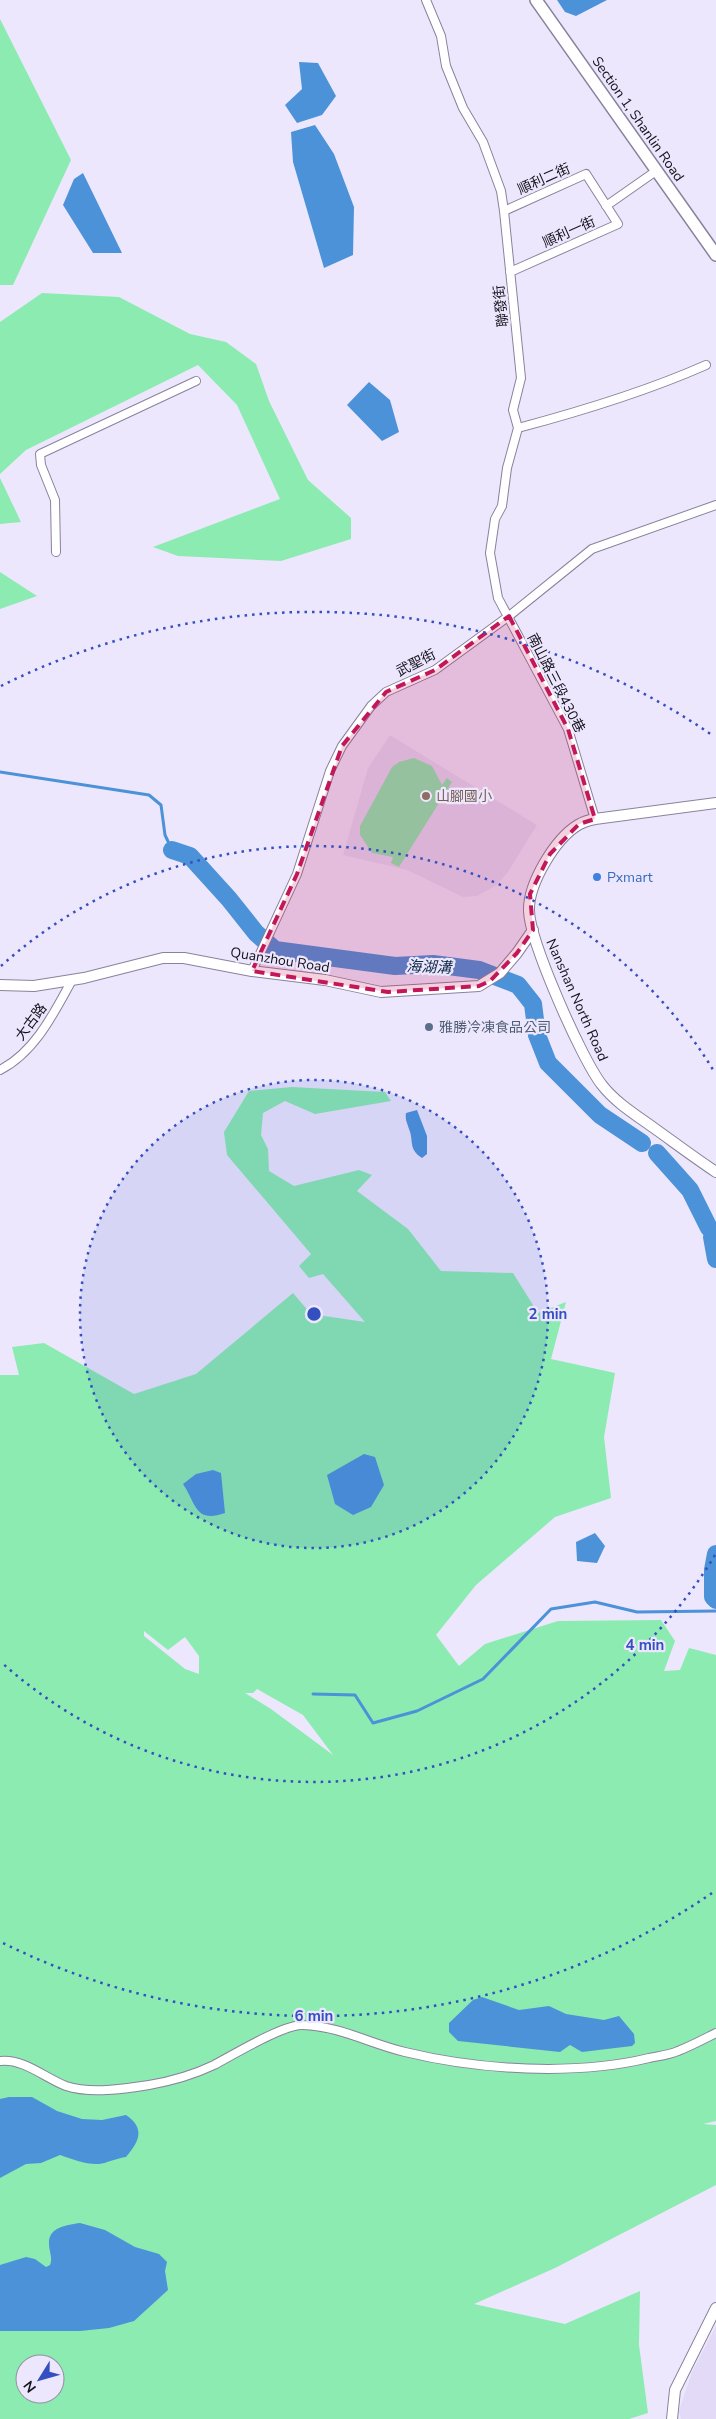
<svg xmlns="http://www.w3.org/2000/svg" width="716" height="2419" font-family="'Nunito Sans','Noto Sans TC',sans-serif">
  <style>
    .built { fill: #e2daf7 }
    .green { fill: #8bebb1; fill-rule: evenodd }
    .water { fill: #4c92d9 }
    .lines { fill: none; stroke-linecap: round; stroke-linejoin: round }
    .stream { stroke: #4c92d9; stroke-width: 3 }
    .river { stroke: #4c92d9; stroke-width: 18 }
    .minor-casing { stroke: #89829c; stroke-width: 10 }
    .tertiary-casing { stroke: #89829c; stroke-width: 12 }
    .secondary-casing { stroke: #89829c; stroke-width: 14 }
    .minor { stroke: #fff; stroke-width: 8 }
    .tertiary { stroke: #fff; stroke-width: 10 }
    .secondary { stroke: #fff; stroke-width: 11 }
    .marked { fill: #c2185b; fill-opacity: 0.2; stroke: #c2185b; stroke-width: 4; stroke-dasharray: 10 6; stroke-linejoin: round }
    .ring { fill: none; stroke: #334fc0; stroke-width: 2.5; stroke-dasharray: 2.5 5 }
    .education-dot { fill: #8d6e63; stroke: #ede7fd; stroke-width: 2 }
    .shop-dot { fill: #3f7fe0; stroke: #ede7fd; stroke-width: 2 }
    .service-dot { fill: #5c6f8a; stroke: #ede7fd; stroke-width: 2 }
    .labels { text-anchor: middle; dominant-baseline: central; stroke-width: 4.5; stroke-linejoin: round; paint-order: stroke }
    .street-label { font-size: 14px; fill: #14111b; stroke: #ede7fd }
    .education-label { font-size: 14px; fill: #785e54; stroke: #ede7fd; text-anchor: start }
    .shop-label { font-size: 14px; fill: #366cbe; stroke: #ede7fd; text-anchor: start }
    .service-label { font-size: 14px; fill: #4e5e75; stroke: #ede7fd; text-anchor: start }
    .water-label { font-size: 15px; font-style: italic; fill: #0e2b48; stroke: #ede7fd }
    .centre { fill: #334fc0; stroke: #ede7fd; stroke-width: 2.5 }
    .ring-label { font-size: 15px; text-anchor: middle; font-weight: bold; fill: #334fc0; stroke: #ede7fd; stroke-width: 4.5; stroke-linejoin: round; paint-order: stroke }
  </style>
  <rect width="100%" height="100%" fill="#ede7fd"/>
  <path class="built" d="M390,735L537,825L508,872L497,885L477,896L463,897L407,870L343,855L368,768Z
    M716,2326V2419H681L679,2411L692,2372Z"/>
  <path class="green" d="M0,19L71,160L13,285H0Z
    M42,293L119,297L190,334L226,342L256,364L269,401L308,480L351,518V539L281,561L178,556L153,547L280,499L237,405L198,365L26,450L0,474V322Z
    M0,478L21,522L0,524Z
    M0,572L37,596L0,609Z
    M414,758L432,766L442,785L447,778L452,782L399,867L391,863L393,857L372,853L360,835V826L392,767L399,762Z
    M292,1087L385,1092L391,1101L315,1114L285,1101L263,1113L261,1135L268,1149L269,1171L294,1186L359,1170L372,1175L357,1191L408,1229L441,1271L513,1273L538,1313L566,1302L551,1359L615,1373L604,1437L611,1498L555,1517L476,1585L436,1635L459,1666L485,1644L558,1621L661,1620L675,1641L664,1671L680,1670L689,1648L716,1655V2121L703,2124L716,2125V2185L555,2268L474,2304L565,2324L640,2291L639,2345L648,2413L629,2419H0V1375H19L12,1347L44,1343L134,1394L196,1374L293,1293L311,1314L365,1322L323,1274L309,1278L299,1266L311,1254L227,1155L224,1132L249,1091ZM144,1631L168,1650L185,1637L199,1656V1674L185,1669L144,1636ZM257,1689L303,1715L333,1755L271,1709L245,1693H253ZM25,2364H55V2394H25Z"/>
  <path class="water" d="M557,0H607L576,16L565,12Z
    M299,62L318,63L336,96L322,115L297,123L285,105L302,89Z
    M315,125L334,154L354,207L353,255L324,268L293,162L291,132Z
    M83,173L122,253H93L63,205L74,179Z
    M369,382L390,400L399,432L382,441L347,405Z
    M417,1110L427,1136V1154L422,1158C408,1149 414,1141 409,1129C407,1122 405,1120 406,1113Z
    M364,1454L375,1457L384,1485L371,1507L353,1515L335,1504L327,1475Z
    M213,1470L221,1473L225,1513C195,1524 196,1503 183,1484L196,1474Z
    M595,1533L605,1546L597,1563L577,1561L576,1542Z
    M482,1997L519,2010L549,2006L566,2014L604,2020L619,2016L634,2034L635,2043L632,2046L582,2052L570,2045L560,2052L458,2041L449,2032V2023L473,2000Z
    M9,2097H32L57,2111L82,2119L102,2120L126,2115C145,2128 140,2141 126,2157C117,2158 107,2163 99,2164C87,2165 72,2159 60,2155L41,2163L26,2164L0,2178V2099Z
    M80,2223L105,2230L135,2247L159,2254L167,2262L165,2271L168,2290L134,2321L109,2328L80,2331H0V2265L26,2257L35,2259L46,2267L50,2265C53,2257 49,2252 49,2244C48,2227 67,2225 80,2223Z"/>
  <g class="lines">
    <path class="stream" d="M0,772L149,795L161,805L165,835L172,850
      M313,1694L355,1695L373,1723L417,1711L483,1679L551,1609L595,1602L637,1612L716,1611"/>
    <path class="river" d="M172,850L190,856L229,899L256,933L275,950L395,966L433,964L479,970L518,985L533,1004L537,1035L548,1063L600,1115L642,1143
      M657,1153L690,1190L709,1228
      M712,1237L716,1259
      M716,1554L713,1570V1597L716,1600"/>
    <defs>
      <path id="minor" d="M426,0L441,36L446,66L463,108L483,142L501,191L504,211L521,378L513,410L518,428L507,468L502,506L495,519L490,553L498,598L568,729L595,819
        M606,206L656,171
        M504,211L586,174L618,224L510,272
        M518,428C582,411 645,392 706,365
        M56,552L55,500L41,465L40,454L196,381
        M252,971L297,874L330,771L342,746L371,706L386,692L435,670L509,616L592,549L716,505
        M0,1070C35,1052 54,1013 72,980
        M0,2061C23,2058 45,2078 66,2086C90,2094 124,2089 149,2085C172,2081 193,2075 214,2065C233,2055 284,2024 303,2025C339,2026 371,2044 405,2052C479,2070 575,2076 649,2058C659,2056 669,2055 678,2051C691,2046 704,2039 716,2033"/>
      <path id="tertiary" d="M716,803L595,819C590,820 583,822 578,825C555,839 528,884 529,911C530,942 582,1060 602,1085C616,1103 636,1115 654,1128C675,1143 695,1158 716,1172
        M0,985L34,986L84,978L163,958H184L252,971L325,980L381,992L479,986L500,973L517,953L533,930
        M672,2419L675,2390L716,2308"/>
      <path id="secondary" d="M536,0L716,255"/>
    </defs>
    <use href="#minor" class="minor-casing"/>
    <use href="#tertiary" class="tertiary-casing"/>
    <use href="#secondary" class="secondary-casing"/>
    <use href="#minor" class="minor"/>
    <use href="#tertiary" class="tertiary"/>
    <use href="#secondary" class="secondary"/>
  </g>
  <path class="marked" d="M509,616L568,729L595,819L579,824L550,854L530,894L533,930L517,953L490,981L479,986L388,992L252,971L297,874L342,746L386,692L435,670Z"/>
  <circle cx="314" cy="1314" r="234" fill="#334fc0" fill-opacity=".12"/>
  <g class="ring">
    <circle cx="314" cy="1314" r="234"/>
    <path d="M715 1555A468 468 0 0 1 1 1662M1 966A468 468 0 0 1 715 1073"/>
    <path d="M712 1893A702 702 0 0 1 1 1942M1 686A702 702 0 0 1 712 735"/>
  </g>
  <circle class="education-dot" cx="426" cy="796" r="5"/>
  <circle class="shop-dot" cx="597" cy="877" r="5"/>
  <circle class="service-dot" cx="429" cy="1027" r="5"/>
  <g class="labels">
    <g class="street-label">
      <text transform="translate(638 119) rotate(55)">Section 1, Shanlin Road</text>
      <text transform="translate(544 179) rotate(-24)">順利二街</text>
      <text transform="translate(569 232) rotate(-24)">順利一街</text>
      <text transform="translate(501 306) rotate(-96)">聯發街</text>
      <text transform="translate(416 663) rotate(-27)">武聖街</text>
      <text transform="translate(556 683) rotate(63)">南山路三段430巷</text>
      <text transform="translate(280 960) rotate(9)">Quanzhou Road</text>
      <text transform="translate(577 1000) rotate(66)">Nanshan North Road</text>
      <text transform="translate(31 1022) rotate(-53)">大古路</text>
    </g>
    <g class="education-label">
      <text x="436" y="796">山腳國小</text>
    </g>
    <g class="shop-label">
      <text x="607" y="877">Pxmart</text>
    </g>
    <g class="service-label">
      <text x="439" y="1027">雅勝冷凍食品公司</text>
    </g>
    <g class="water-label">
      <text transform="translate(429 967) rotate(2)">海湖溝</text>
    </g>
  </g>
  <circle cx="314" cy="1314" r="8" class="centre"/>
  <g class="ring-label">
    <text x="548" y="1319">2 min</text>
    <text x="645" y="1650">4 min</text>
    <text x="314" y="2021">6 min</text>
  </g>
  <g transform="translate(40 2379) rotate(233)"><circle r="24" fill="#ede7fd" stroke="#9691a3"/>
  <path d="M0-4L9 19L0 12L-9 19Z" fill="#334fc0"/>
  <text y="-8" font-size="14" font-weight="bold" text-anchor="middle" fill="#14111b">N</text>
  </g>
</svg>
